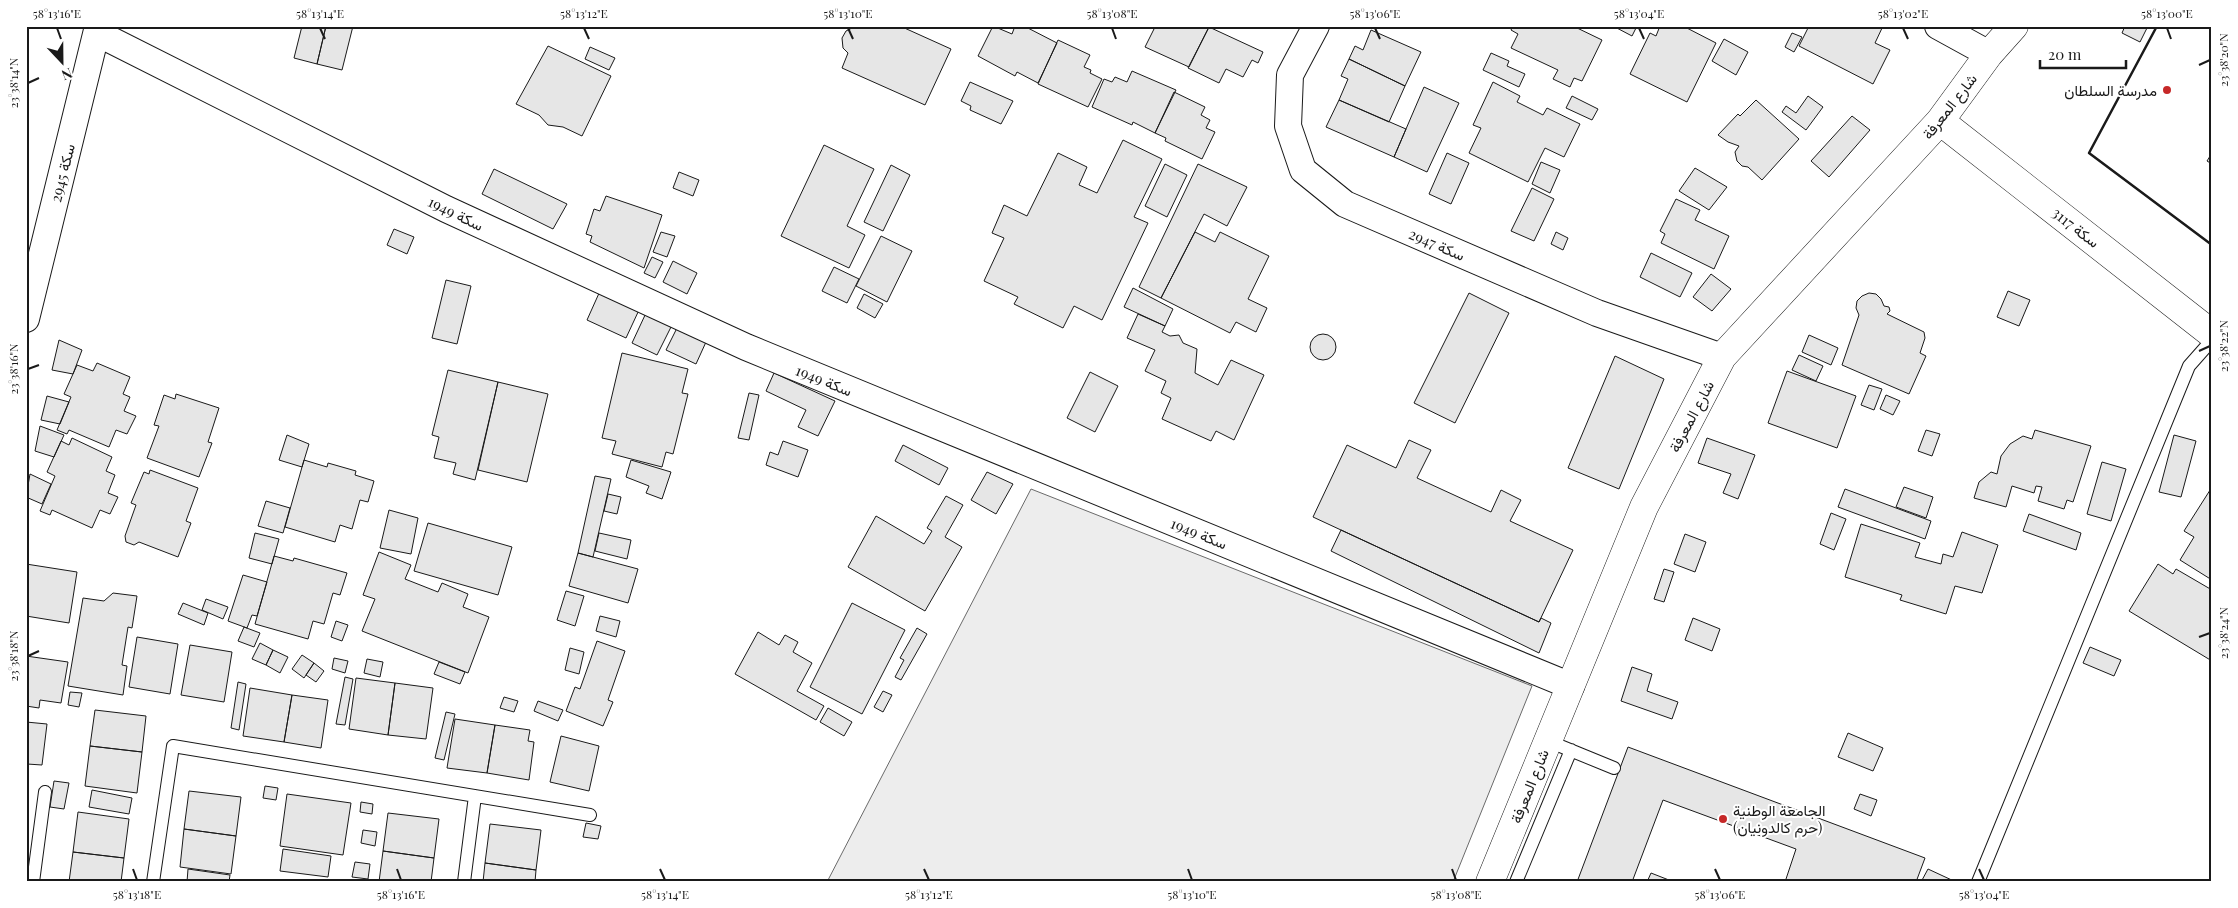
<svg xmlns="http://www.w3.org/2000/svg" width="2238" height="908" font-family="'Playfair Display',Vazirmatn,serif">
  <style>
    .parking { fill: #ededed; stroke: #6a6a6a }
    .building { fill: #e6e6e6; stroke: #1a1a1a }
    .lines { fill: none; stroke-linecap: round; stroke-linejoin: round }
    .lane-casing { stroke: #1a1a1a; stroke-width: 14 }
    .street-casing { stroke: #1a1a1a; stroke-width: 28 }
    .secondary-casing { stroke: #1a1a1a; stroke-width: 29 }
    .lane { stroke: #fff; stroke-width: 12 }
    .street { stroke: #fff; stroke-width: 26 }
    .secondary { stroke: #fff; stroke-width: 28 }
    .wall { stroke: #1a1a1a; stroke-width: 2.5 }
    .ticks { fill: none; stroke: #1a1a1a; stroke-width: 2 }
    .poi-dot { fill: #c62828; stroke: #fff; stroke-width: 2 }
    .labels { text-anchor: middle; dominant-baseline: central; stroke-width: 4; stroke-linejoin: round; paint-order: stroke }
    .poi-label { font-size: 15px; fill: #1a1a1a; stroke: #fff; text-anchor: end }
    .street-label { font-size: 15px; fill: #1a1a1a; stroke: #fff }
    .neatline { fill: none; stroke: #1a1a1a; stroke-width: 2 }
    .ticks-label { font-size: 12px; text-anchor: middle; fill: #1a1a1a }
  </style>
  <rect width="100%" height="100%" fill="#fff"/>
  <path class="parking" d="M1031,489L1532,686L1453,882H827Z"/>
  <path class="building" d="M302,26H326L317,64L294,58Z
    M326,26H353L342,70L317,64Z
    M856,26H900L951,49L925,105L842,68L848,53L843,48L842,38L846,31Z
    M993,26L1012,34L1015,26H1024L1057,43L1038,83L1017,72L1015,76L978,56Z
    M1147,26H1207L1209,27L1189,67L1145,47L1154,29Z
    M1513,26H1573L1602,40L1582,81L1574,78L1570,87L1553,79L1558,70L1511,48L1518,34L1511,30Z
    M1613,26H1637L1632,36Z
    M1660,26H1683L1716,43L1687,102L1630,74L1650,33L1656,36Z
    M1809,26H1883L1875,43L1890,50L1873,84L1799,46Z
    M2125,26H2148L2140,42L2122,33Z
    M1209,27L1263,52L1258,63L1252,60L1243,77L1226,69L1219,83L1188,68Z
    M1371,30L1421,52L1405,86L1349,59L1355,46L1363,50Z
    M1792,33L1802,37L1794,52L1785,47Z
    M1724,39L1748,52L1736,75L1712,61Z
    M1058,40L1090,55L1084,67L1091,70L1090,73L1102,79L1088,107L1038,84Z
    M548,46L611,76L582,136L563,127L548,125L539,115L516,104Z
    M590,47L615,58L609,70L585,59Z
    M1491,53L1509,61L1507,66L1525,74L1519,87L1483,70Z
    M1349,59L1405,86L1389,122L1339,100L1348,79L1341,76Z
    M1132,71L1176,90L1155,133L1133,122L1132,125L1092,107L1104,79L1112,82L1115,77L1127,82Z
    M970,82L1013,101L1001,124L970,110L971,106L961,101Z
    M1493,82L1520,96L1517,102L1543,115L1547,108L1580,124L1564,157L1545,148L1528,182L1469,153L1481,128L1473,125Z
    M1424,87L1459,103L1427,172L1394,157Z
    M1174,92L1205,107L1201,115L1210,120L1206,128L1215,132L1202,159L1165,141L1166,138L1155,133Z
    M1572,96L1598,109L1592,120L1566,108Z
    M1808,96L1823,107L1806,130L1782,112L1786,106L1796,113Z
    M1339,100L1406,129L1394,157L1326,127Z
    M1756,100L1799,139L1762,180L1748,167L1742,166L1737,161L1735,152L1739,146L1728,142L1718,135L1738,114L1740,116Z
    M1852,116L1870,130L1829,177L1811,161Z
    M1123,140L1162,159L1134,217L1148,223L1102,320L1074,306L1063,328L1014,304L1018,297L984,281L1004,238L992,233L1004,205L1027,216L1058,153L1087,167L1079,185L1097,193Z
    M824,145L874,169L847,226L865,235L849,268L781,236Z
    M1447,153L1469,163L1451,204L1429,194Z
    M2212,153V164L2207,161Z
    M1541,162L1560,170L1550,193L1532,184Z
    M1165,164L1187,175L1167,217L1145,206Z
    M1198,164L1247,187L1227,226L1204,214L1161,298L1139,287Z
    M891,165L910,175L883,231L864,222Z
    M1695,168L1727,187L1709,210L1679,191Z
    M494,169L567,204L553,229L482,194Z
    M679,172L699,180L693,196L673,188Z
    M1532,188L1554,199L1534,241L1511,231Z
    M606,196L662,215L644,268L590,242L592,236L586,234L594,209L600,211Z
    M1676,199L1700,210L1695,220L1729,236L1714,269L1661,243L1665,234L1660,231Z
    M394,229L414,237L407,254L387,245Z
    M661,232L675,236L667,257L653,252Z
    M1195,232L1215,242L1220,232L1269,256L1248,299L1267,308L1256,332L1236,322L1230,333L1161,298Z
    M1556,232L1568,238L1563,250L1551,244Z
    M881,236L912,251L887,302L856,286Z
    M1651,253L1692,273L1680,297L1640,277Z
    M652,257L663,262L655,278L644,273Z
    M673,261L697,273L687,294L663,282Z
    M834,267L859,279L847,303L822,291Z
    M1711,274L1731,289L1712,311L1693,297Z
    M446,280L471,286L457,344L432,338Z
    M1133,288L1173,309L1165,326L1124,307Z
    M600,291L639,310L626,338L587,320Z
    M2008,291L2030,300L2019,326L1997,317Z
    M1469,293L1509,313L1455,423L1414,403Z
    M1869,293L1876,294L1881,299L1884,306L1889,307L1890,311L1887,314L1924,332L1925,338L1920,353L1926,356L1909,394L1842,365L1859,315L1856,308L1857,301L1862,296Z
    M864,294L883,304L875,318L857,308Z
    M646,313L672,325L657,355L632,343Z
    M1138,314L1165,326L1162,332L1170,336L1179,335L1183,343L1197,349L1195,373L1218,385L1231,360L1264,375L1234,440L1216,431L1211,441L1162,419L1171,398L1161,393L1166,381L1145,371L1155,350L1127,338Z
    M677,328L706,342L696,364L666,350Z
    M1310 347a13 13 0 1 1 26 0a13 13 0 1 1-26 0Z
    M1809,335L1838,348L1831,365L1802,352Z
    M59,340L82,350L73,374L52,370Z
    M622,353L688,369L682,393L688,394L673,454L666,452L662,467L612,454L616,441L602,438Z
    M1799,355L1823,366L1816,381L1792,370Z
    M1615,356L1664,379L1619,489L1568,468Z
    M97,363L130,377L123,394L130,397L124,411L136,416L127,434L116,430L109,447L69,430L67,434L57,430L71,397L64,394L77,365L93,371Z
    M448,370L498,382L475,480L453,474L456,463L434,458L439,437L432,435Z
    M1787,371L1856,396L1837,448L1768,423Z
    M1090,372L1118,386L1095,432L1067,418Z
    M774,373L835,401L818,436L798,427L806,410L766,391Z
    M498,382L548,394L527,482L478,470Z
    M1869,385L1882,389L1874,410L1861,405Z
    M749,393L759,395L749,440L738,438Z
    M176,394L219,408L208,442L212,443L199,477L147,458L159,426L154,425L164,395L175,399Z
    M1886,395L1900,401L1893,415L1880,409Z
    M47,396L69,402L60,424L41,420Z
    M40,426L64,435L54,457L35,451Z
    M1926,430L1940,434L1932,456L1918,451Z
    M2035,430L2091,446L2073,502L2067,500L2064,509L2038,501L2042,487L2036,486L2034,493L2012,486L2006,507L1974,498L1979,482L1991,472L1997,474L2001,456L2010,444L2023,436L2032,439Z
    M287,435L309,444L302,467L279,460Z
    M2174,435L2196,441L2181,497L2159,492Z
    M72,438L112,457L106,471L115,475L108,493L118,497L110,514L100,510L92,528L52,510L50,515L40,511L55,476L47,472L61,441L69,445Z
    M1707,438L1755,455L1738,499L1723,493L1731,474L1698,463Z
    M1409,440L1431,450L1417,478L1491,512L1501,490L1521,500L1510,521L1573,550L1539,622L1313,517L1347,445L1396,468Z
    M783,441L808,450L798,477L766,465L770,452L778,455Z
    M903,445L948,468L939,485L895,461Z
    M304,460L327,467L328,463L356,471L355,475L374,481L368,502L360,500L352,529L340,525L335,542L285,527Z
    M631,460L671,472L662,499L646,493L649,486L626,477Z
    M2102,462L2126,469L2111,521L2087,514Z
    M150,470L198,488L186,521L191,523L178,557L139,542L134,545L126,542L125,536L136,505L131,503L144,472L149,474Z
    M987,472L1013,484L996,514L971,500Z
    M30,474L51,484L42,504L26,497Z
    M595,476L611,479L593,557L578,553Z
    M1904,487L1933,497L1926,518L1896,507Z
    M2212,487V580L2180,560L2194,537L2184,531Z
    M1845,489L1931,521L1925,539L1838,507Z
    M608,494L621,497L617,514L604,511Z
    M946,496L963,505L945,537L962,547L925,611L848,567L876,516L924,544L932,531L927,528Z
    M266,501L290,508L283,533L258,526Z
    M389,510L418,518L411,554L380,548Z
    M1831,513L1846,519L1834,550L1820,544Z
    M2029,514L2081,533L2076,550L2023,531Z
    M428,523L512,547L498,595L414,571Z
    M1861,524L1920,543L1915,557L1941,564L1943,554L1953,557L1962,532L1998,545L1982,593L1955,586L1946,614L1900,600L1902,595L1845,577Z
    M1341,530L1539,622L1541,618L1551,623L1539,653L1331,551Z
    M255,533L279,539L272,564L249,558Z
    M599,533L631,540L627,559L595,551Z
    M1685,534L1706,542L1695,572L1674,564Z
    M379,552L411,565L405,579L438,592L442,583L468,594L463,607L489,617L468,673L362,631L375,599L363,595Z
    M578,553L638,569L628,603L569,586Z
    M274,556L293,561L294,558L347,573L340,595L333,593L324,624L313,621L308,639L255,624Z
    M26,564L77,572L69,623L26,616Z
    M2158,564L2173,574L2176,569L2212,590V664V661L2129,611Z
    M1664,569L1674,572L1664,602L1654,599Z
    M243,575L267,582L257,616L252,615L247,628L228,621Z
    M566,591L584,596L575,626L557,620Z
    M113,593L137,596L132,628L128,627L122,665L127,666L123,695L68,686L83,598L104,601Z
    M206,599L228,607L223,619L202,610Z
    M183,603L208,613L204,625L178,614Z
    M852,603L905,630L862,714L810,687Z
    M600,616L620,621L616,637L596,631Z
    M1693,618L1720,629L1712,651L1685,640Z
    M336,621L348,625L342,641L331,637Z
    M244,627L260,633L254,647L238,641Z
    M917,628L927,634L901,680L895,677L904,660L900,658Z
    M758,632L779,645L785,635L798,642L793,652L812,663L797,691L824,706L816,720L735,674Z
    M137,637L178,644L170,694L129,687Z
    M597,641L625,651L608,700L613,702L603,726L566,711L575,687L580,689Z
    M260,643L273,650L266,665L252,659Z
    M190,645L232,652L224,702L181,695Z
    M2090,647L2121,660L2114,676L2083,663Z
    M570,648L584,652L579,674L565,670Z
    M273,650L288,657L280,673L266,665Z
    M302,655L314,663L304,678L292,669Z
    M26,656L68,662L61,703L40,700L39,708L26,706Z
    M334,658L348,661L345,673L332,669Z
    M367,659L383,662L380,677L364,673Z
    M439,662L465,672L460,684L434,674Z
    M314,663L324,671L316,682L306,675Z
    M1632,667L1652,674L1647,691L1678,702L1672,719L1621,701Z
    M345,677L353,679L345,725L336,724Z
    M356,678L395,683L388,735L349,729Z
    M238,682L246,684L239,730L231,728Z
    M395,683L433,688L426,739L388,735Z
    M250,688L292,695L284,742L243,736Z
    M883,691L892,695L883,712L874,707Z
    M70,692L82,693L79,707L68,705Z
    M292,695L328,700L321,748L284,742Z
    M504,697L518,701L514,712L500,708Z
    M538,701L563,710L558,721L534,711Z
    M828,708L852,722L844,736L820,722Z
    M95,710L146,716L142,752L90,746Z
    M446,712L455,714L444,760L435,758Z
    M455,719L495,725L487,773L447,768Z
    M26,722L47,724L42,765L27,764L26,770Z
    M495,725L530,730L528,741L534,742L529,780L487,773Z
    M1848,733L1883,748L1873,771L1838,757Z
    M561,736L599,746L589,791L550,782Z
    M90,746L142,752L137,793L85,786Z
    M1628,747L1925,858L1916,882H1785L1796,849L1663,800L1632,882H1577Z
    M54,781L69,783L64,809L50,807Z
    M265,786L278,788L276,800L263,798Z
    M92,790L132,798L129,814L89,807Z
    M189,791L241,797L236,836L184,829Z
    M287,794L351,803L343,855L280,846Z
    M1860,794L1877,800L1871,816L1854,809Z
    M361,802L373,804L372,814L360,812Z
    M78,812L129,819L124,858L73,852Z
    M388,813L439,819L434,858L383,851Z
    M586,823L601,826L598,839L583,837Z
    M490,824L541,830L536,870L485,863Z
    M184,829L236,836L231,874L180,867Z
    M363,830L377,832L375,846L361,843Z
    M283,849L331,856L328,877L280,871Z
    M383,851L434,858L431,882H379Z
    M73,852L124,858L121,882H69Z
    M355,862L370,864L368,879L352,877Z
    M485,863L536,870L535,882H483Z
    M188,869L230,875L229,882H187Z
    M1928,869L1956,882H1921Z
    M1651,873L1674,882H1647Z"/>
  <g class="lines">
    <defs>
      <path id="lane" d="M1548,741L1614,768
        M33,882L45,792
        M153,882L173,746L590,815
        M464,882L475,796
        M1516,882L1571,750
        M1978,882L2189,366L2212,340"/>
      <path id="street" d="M1316,26L1290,75L1288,126L1303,170L1345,204L1597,313L1722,357
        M1938,26L1989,54
        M97,33L446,209L746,347L1571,686
        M26,319L98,26"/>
      <path id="secondary" d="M1940,121L2212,334
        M1490,882L1644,507L1722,357L1940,121L1989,54L2014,26"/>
    </defs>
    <use href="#lane" class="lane-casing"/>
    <use href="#street" class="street-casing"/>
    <use href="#secondary" class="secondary-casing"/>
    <use href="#lane" class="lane"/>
    <use href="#street" class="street"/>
    <use href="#secondary" class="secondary"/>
    <path class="wall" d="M2157,26L2089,153L2212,245"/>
  </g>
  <path class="ticks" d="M57,28L61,39M320,28L325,39M584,28L589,39M848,28L853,39M1112,28L1116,39M1375,28L1380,39M1639,28L1644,39M1903,28L1908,39M2167,28L2171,39M2199,65L2210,60M28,83L39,78M2199,351L2210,346M28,369L39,365M2199,637L2210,633M28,656L39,651M133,869L137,880M397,869L401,880M660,869L665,880M924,869L929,880M1188,869L1192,880M1452,869L1456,880M1715,869L1720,880M1979,869L1984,880"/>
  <g class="poi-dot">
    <circle cx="2167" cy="90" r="5"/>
    <circle cx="1723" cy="819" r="5"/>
  </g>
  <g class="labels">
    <g class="poi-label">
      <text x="2157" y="90">مدرسة السلطان</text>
      <text x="1733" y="810" text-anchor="start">الجامعة الوطنية<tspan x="1733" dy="17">(حرم كالدونيان)</tspan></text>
    </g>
    <g class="street-label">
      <text transform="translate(1949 106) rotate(-52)">شارع المعرفة</text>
      <text transform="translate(62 173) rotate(-76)">سكة 2945</text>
      <text transform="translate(456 213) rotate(26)">سكة 1949</text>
      <text transform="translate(2076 227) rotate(38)">سكة 3117</text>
      <text transform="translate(1437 244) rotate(23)">سكة 2947</text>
      <text transform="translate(824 380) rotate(22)">سكة 1949</text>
      <text transform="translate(1691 416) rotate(-62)">شارع المعرفة</text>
      <text transform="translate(1199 533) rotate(22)">سكة 1949</text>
      <text transform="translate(1529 786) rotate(-68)">شارع المعرفة</text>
    </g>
  </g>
  <rect width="2238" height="908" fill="none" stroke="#ffffff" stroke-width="55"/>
  <g transform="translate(62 62) rotate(158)" stroke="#ffffff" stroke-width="4" paint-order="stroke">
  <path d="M0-4L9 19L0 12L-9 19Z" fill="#1a1a1a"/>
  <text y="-8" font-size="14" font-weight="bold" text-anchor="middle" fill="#1a1a1a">N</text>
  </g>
  <path d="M2040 60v8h86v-8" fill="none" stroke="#1a1a1a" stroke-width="2.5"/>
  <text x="2048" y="60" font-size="15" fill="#1a1a1a" stroke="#ffffff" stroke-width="4" paint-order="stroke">20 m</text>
  <rect x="28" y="28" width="2182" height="852" class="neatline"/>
  <g class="ticks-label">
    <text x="57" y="18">58°13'16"E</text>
    <text x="320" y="18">58°13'14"E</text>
    <text x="584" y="18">58°13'12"E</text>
    <text x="848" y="18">58°13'10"E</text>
    <text x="1112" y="18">58°13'08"E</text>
    <text x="1375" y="18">58°13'06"E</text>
    <text x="1639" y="18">58°13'04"E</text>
    <text x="1903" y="18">58°13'02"E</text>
    <text x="2167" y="18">58°13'00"E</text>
    <text transform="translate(2224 60) rotate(-90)" y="4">23°38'20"N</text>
    <text transform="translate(14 83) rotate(-90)" y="4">23°38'14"N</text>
    <text transform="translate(2224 346) rotate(-90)" y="4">23°38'22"N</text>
    <text transform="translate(14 369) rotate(-90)" y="4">23°38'16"N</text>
    <text transform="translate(2224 633) rotate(-90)" y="4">23°38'24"N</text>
    <text transform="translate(14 656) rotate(-90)" y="4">23°38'18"N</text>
    <text x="137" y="899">58°13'18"E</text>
    <text x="401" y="899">58°13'16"E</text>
    <text x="665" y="899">58°13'14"E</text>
    <text x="929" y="899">58°13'12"E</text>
    <text x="1192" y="899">58°13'10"E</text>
    <text x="1456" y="899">58°13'08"E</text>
    <text x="1720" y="899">58°13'06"E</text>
    <text x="1984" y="899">58°13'04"E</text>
  </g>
</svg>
